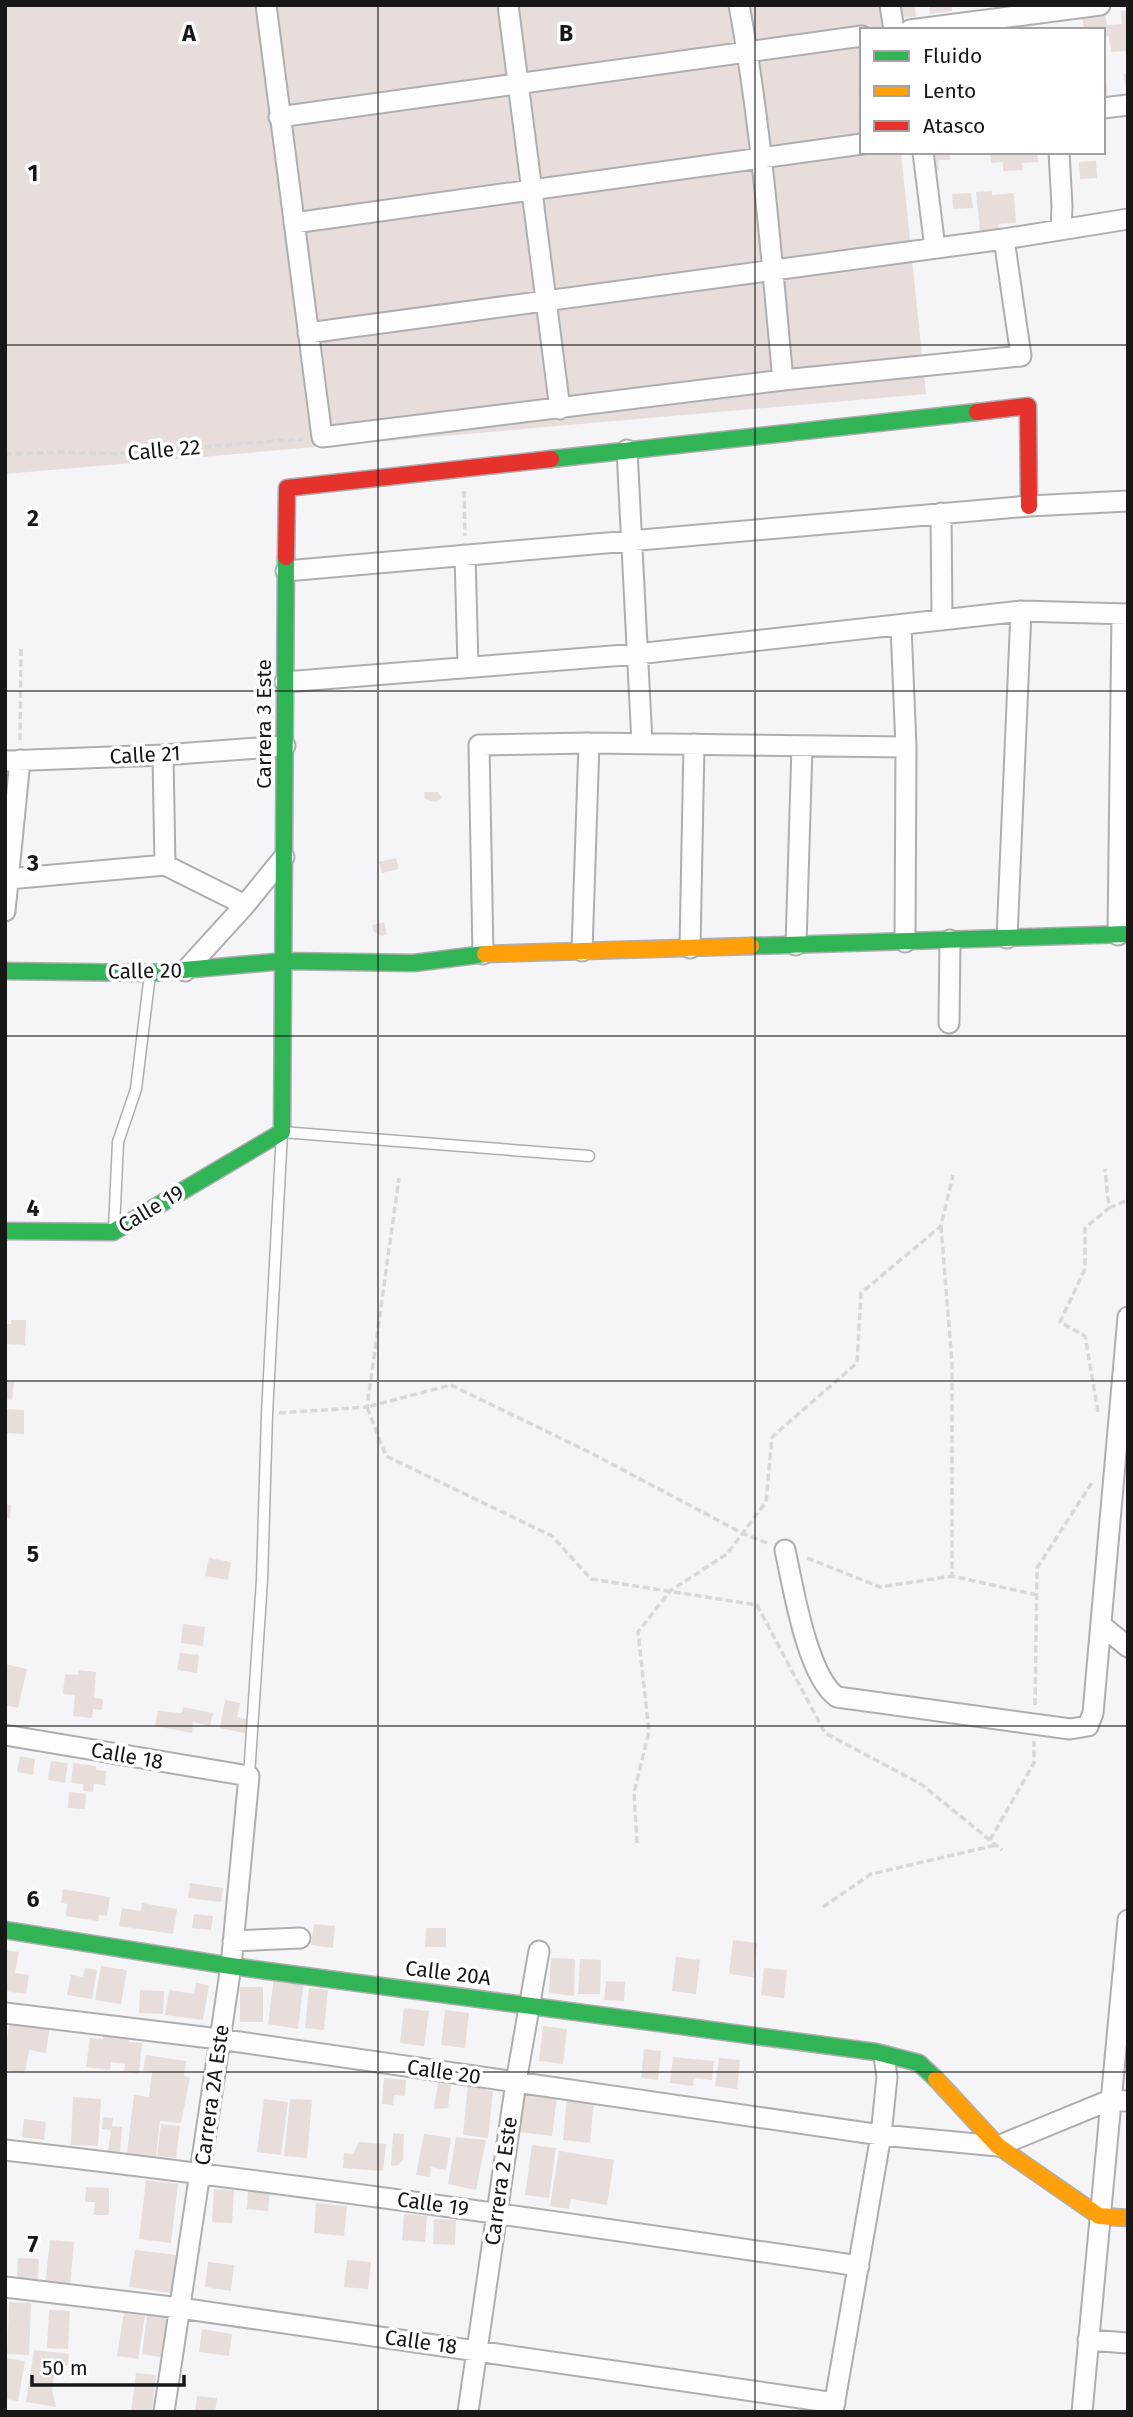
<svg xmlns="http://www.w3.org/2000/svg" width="1133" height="2417" font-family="'Fira Sans',sans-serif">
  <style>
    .building { fill: #e7dedc }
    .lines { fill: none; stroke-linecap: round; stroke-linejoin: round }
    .lane-casing { stroke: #aeaeb0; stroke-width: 13 }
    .street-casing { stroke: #aeaeb0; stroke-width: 23 }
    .fast-casing { stroke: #aeaeb0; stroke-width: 19 }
    .slow-casing { stroke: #aeaeb0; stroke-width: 19 }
    .jam-casing { stroke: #aeaeb0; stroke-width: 19 }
    .path { stroke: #d8d8d9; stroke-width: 3.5; stroke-dasharray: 7 3.5; stroke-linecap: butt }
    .lane { stroke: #fefdfe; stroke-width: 10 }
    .street { stroke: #fefdfe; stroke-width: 19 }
    .fast { stroke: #30b455; stroke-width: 16 }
    .slow { stroke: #ff9f0a; stroke-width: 16 }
    .jam { stroke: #e5322d; stroke-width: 16 }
    .grid { fill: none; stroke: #171718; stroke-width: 2; stroke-opacity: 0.55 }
    .labels { text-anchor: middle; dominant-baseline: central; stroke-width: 7; stroke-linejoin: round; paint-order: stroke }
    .street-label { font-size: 21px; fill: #171718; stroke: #fff }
    .grid-label { font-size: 23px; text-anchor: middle; font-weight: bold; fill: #171718; stroke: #fff; stroke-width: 7; stroke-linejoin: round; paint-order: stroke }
  </style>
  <rect width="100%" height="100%" fill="#f5f4f7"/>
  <path class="building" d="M5,5H886L889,30H862V152H901L926,394L5,474Z
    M894,5H915L916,17L895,18Z
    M929,5H952V11L930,14Z
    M1128,10V51L1111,52L1109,36L1103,37V30H1084L1082,15L1105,12L1107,25L1122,24L1121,11Z
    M1103,67H1105L1108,101H1103Z
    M1128,73V92H1127L1123,74Z
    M929,152H950V160H938L939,170L930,171Z
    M990,152H1037L1038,162L1022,163L1023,170L1003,171V162L991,163Z
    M1096,161L1097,178L1080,179L1079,162Z
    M992,191V195L1014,193L1016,223L998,224L999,229L980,231L976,192Z
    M971,193L973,208L953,209L952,194Z
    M424,792H438L442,798L435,802L425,799Z
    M396,858L399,869L382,873L379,862Z
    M384,922L387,934L382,936L374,932L372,925Z
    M11,1320H26L25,1345L5,1344V1324H11Z
    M5,1381L14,1382L12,1400L5,1399Z
    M5,1409L24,1410V1434L5,1433Z
    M5,1504L11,1505L10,1518H5Z
    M209,1558L231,1562L228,1580L205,1576Z
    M183,1624L205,1627L203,1646L181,1643Z
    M180,1653L199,1655L197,1673L177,1670Z
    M5,1664L27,1669L18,1708L5,1705Z
    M78,1670L96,1672L94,1698L103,1699L102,1710L93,1709L92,1718L73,1716L75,1695L63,1694L65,1674L78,1675Z
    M225,1700L240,1703L237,1717L250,1720L248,1734L220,1728Z
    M183,1707L213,1713L210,1726L193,1722L192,1733L155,1726L158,1711L182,1713Z
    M20,1756L35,1759L33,1775L17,1772Z
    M51,1761L68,1763L65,1783L48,1780Z
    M73,1763L96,1766V1770L106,1771L105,1785L94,1784L93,1792L83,1791V1784L71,1783Z
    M69,1792L86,1794L85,1809L68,1808Z
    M190,1883L223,1888L221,1902L188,1898Z
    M63,1889L110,1897L107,1916L99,1915L98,1921L66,1916L67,1904L61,1903Z
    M142,1903L177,1909L173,1934L119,1926L122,1908L141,1911Z
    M194,1914L213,1916L211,1930L192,1928Z
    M314,1924L335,1926L333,1948L311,1945Z
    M426,1928H446V1947H425Z
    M733,1940L757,1943L753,1977L729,1974Z
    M5,1950L19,1952L15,1973L29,1975L26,1994L5,1991Z
    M676,1957L700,1960L696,1994L672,1991Z
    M551,1958L575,1959L574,1996L549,1993Z
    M580,1959L601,1960L600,1994H578Z
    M101,1966L127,1970L121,2004L95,2000Z
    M85,1968L97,1970L92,1999L67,1995L71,1975L83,1977Z
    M764,1968L787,1970L784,1998L761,1995Z
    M274,1977L304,1980L298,2029L268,2024Z
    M606,1981L625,1982L624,2001L604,2000Z
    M196,1983L209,1985L203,2020L165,2015L169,1990L194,1994Z
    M240,1987H263V2022H240Z
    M309,1988L328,1990L324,2030L305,2028Z
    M140,1990L164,1991L163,2014L139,2013Z
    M404,2008L429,2011L424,2046L400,2043Z
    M445,2010L469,2013L465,2048L441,2045Z
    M10,2019L50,2025L46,2053L29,2050L25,2073L5,2070V2051Z
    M543,2026L567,2029L563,2064L539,2061Z
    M103,2032L130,2035L129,2042L142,2043L139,2074L124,2072L125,2064L111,2062L110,2070L86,2067L90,2038L103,2039Z
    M644,2049L661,2051L658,2080L641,2078Z
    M146,2055L186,2061L184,2076L190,2077L181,2123L160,2121L156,2156L127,2153L134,2095L149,2097L152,2072L143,2071Z
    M673,2057L714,2061L712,2080L694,2078L693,2086L670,2083Z
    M719,2058L740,2060L737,2089L715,2086Z
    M384,2078L406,2080L405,2096L394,2095L393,2105L382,2104Z
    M438,2082L451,2084L448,2108L434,2109Z
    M468,2082L485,2084V2090L493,2091L488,2138L463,2135Z
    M523,2093L557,2097L552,2136L519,2132Z
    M73,2097L101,2099L98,2146L71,2145Z
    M567,2097L594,2100L590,2143L563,2140Z
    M264,2099L288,2102L281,2155L257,2152Z
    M290,2099L312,2100L307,2158L284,2156Z
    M103,2117L113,2118L112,2126L122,2127L120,2152L108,2151L111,2130L102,2129Z
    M24,2119L46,2122L44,2140L22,2137Z
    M161,2124L180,2126L176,2158L157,2156Z
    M393,2133L404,2134L403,2160L398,2165L391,2166Z
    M424,2134L451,2138L446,2170L431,2167L430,2177L416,2175Z
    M456,2137L486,2140L476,2190L448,2184Z
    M359,2142L386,2144L383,2171L343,2168L344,2153L353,2154Z
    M532,2145L556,2148L549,2198L525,2195Z
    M559,2151L614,2160L607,2205L571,2199L569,2209L550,2206Z
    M146,2180L178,2184L171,2243L139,2239Z
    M86,2187L109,2188V2215H94L95,2202H85Z
    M214,2189L234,2190L232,2223L212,2222Z
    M248,2190L270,2191L268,2211L247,2209Z
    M316,2203L347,2206L344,2236L314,2233Z
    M404,2214L427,2216L425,2242L402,2240Z
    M434,2219L456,2220L455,2245L433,2244Z
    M50,2240L74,2242L70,2288L45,2285Z
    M135,2250L178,2255L171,2293L129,2287Z
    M18,2258L39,2259L38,2280L17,2279Z
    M347,2260L371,2262L368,2289L344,2287Z
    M208,2262L234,2265L231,2291L205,2287Z
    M9,2302L31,2303L29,2355L7,2354Z
    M49,2310L70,2311L68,2349L47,2348Z
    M124,2313L145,2316L138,2359L117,2356Z
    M147,2315L171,2318L166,2358L142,2354Z
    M202,2329L232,2334L229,2356L199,2352Z
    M34,2350L69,2354L68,2365L55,2369L52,2390L56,2407L26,2402Z
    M5,2358L25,2361L18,2401L5,2399Z
    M136,2373L156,2375L152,2412H131Z
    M197,2396L217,2398L215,2412H195Z"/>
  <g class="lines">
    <defs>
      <path id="lane" d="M114,1228L118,1142L136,1089L150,974
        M249,1776L262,1580L267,1414L282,1132L589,1156"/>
      <path id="street" d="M266,5L322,437L783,380L1021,356L1004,239
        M508,5L560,409
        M739,5C762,129 771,255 783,380
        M890,5L894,30
        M910,30L1100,5
        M1103,108L1128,105
        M279,117L862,36
        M923,152L935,248
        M1059,152L1062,206L1061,229
        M294,223L862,144
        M308,333L1004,239L1128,219
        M627,450L642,743
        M941,513L942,619
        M465,555L468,666
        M286,571L1029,506L1128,501
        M901,626L906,747L905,942
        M285,682L637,654L1021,611L1128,614
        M163,755L165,865
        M5,761L163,755L285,746
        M8,879L165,865L245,905
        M5,911L20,760
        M1118,935L1122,614
        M1007,938L1021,611
        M796,945L802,746
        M690,948L694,744
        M582,951L589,743
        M483,954L479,745L589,743L906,747
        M185,971L245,905L284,857
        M949,1023L950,940
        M785,1550C793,1586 807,1676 837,1697L1070,1729L1088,1726L1093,1713L1128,1317
        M1101,1625L1128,1647
        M5,1735L249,1776L231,1966L164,2412
        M233,1941L300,1938
        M5,2013L219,2039L881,2135L998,2146L1110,2100L1128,2101
        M5,2150C291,2183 575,2224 859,2266
        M5,2287L180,2308L835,2403
        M1088,2340L1128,2343
        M468,2412L516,2082L539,1951
        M833,2412L881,2135L887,2077L884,2056
        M1082,2412L1128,1920"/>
      <path id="fast" d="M551,459L977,412
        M751,946L1128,934
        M5,971L150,973L285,961L414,963L485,954
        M5,1231L113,1232L282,1132L286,557
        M5,1930L231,1966L876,2052L919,2063L936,2079"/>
      <path id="slow" d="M485,954L751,946
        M936,2079L998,2146L1099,2216L1128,2218"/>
      <path id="jam" d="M977,412L1028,406L1029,506
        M286,557L287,488L551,459"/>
    </defs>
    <use href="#lane" class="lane-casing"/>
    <use href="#street" class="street-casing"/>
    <use href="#fast" class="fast-casing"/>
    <use href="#slow" class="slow-casing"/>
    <use href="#jam" class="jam-casing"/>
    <path class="path" d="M5,454L65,452L113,454L303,439
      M464,491L465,536
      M20,740L21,647
      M1109,1208L1128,1200
      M941,1226L952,1363V1576L1037,1595
      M1098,1412L1085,1336L1060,1322L1085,1269V1228L1109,1208L1105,1169
      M279,1413L367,1407L399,1178
      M767,1543L742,1533L593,1454L451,1385L367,1407L386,1456L552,1536L591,1579L757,1605L825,1733L921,1784L1002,1850
      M807,1558L880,1587L952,1576
      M1035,1705L1037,1568L1093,1481
      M990,1840L1034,1763V1741
      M637,1843L634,1792L649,1732L638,1632L670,1591L727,1554L766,1502L772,1437L857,1363L861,1293L941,1226L953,1175
      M823,1907L871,1874L996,1845"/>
    <use href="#lane" class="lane"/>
    <use href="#street" class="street"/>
    <use href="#fast" class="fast"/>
    <use href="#slow" class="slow"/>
    <use href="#jam" class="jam"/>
  </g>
  <path class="grid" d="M378,5V2412M755,5V2412M5,345H1128M5,691H1128M5,1036H1128M5,1381H1128M5,1726H1128M5,2072H1128"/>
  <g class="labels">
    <g class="street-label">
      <text transform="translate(164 450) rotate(-5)">Calle 22</text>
      <text transform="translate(264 724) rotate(-90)">Carrera 3 Este</text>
      <text transform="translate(145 755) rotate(-3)">Calle 21</text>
      <text transform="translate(145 971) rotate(-1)">Calle 20</text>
      <text transform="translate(151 1209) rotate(-31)">Calle 19</text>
      <text transform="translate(127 1756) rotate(10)">Calle 18</text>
      <text transform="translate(448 1973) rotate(7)">Calle 20A</text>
      <text transform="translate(444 2072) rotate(8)">Calle 20</text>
      <text transform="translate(212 2095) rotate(-82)">Carrera 2A Este</text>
      <text transform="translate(501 2181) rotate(-82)">Carrera 2 Este</text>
      <text transform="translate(433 2204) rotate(8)">Calle 19</text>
      <text transform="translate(421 2342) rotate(8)">Calle 18</text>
    </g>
  </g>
  <g class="grid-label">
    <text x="189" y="41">A</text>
    <text x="566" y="41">B</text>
    <text x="33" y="181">1</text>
    <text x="33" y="526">2</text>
    <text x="33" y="871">3</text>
    <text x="33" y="1216">4</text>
    <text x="33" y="1562">5</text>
    <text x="33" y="1907">6</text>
    <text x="33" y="2252">7</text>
  </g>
  <rect width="1133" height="2417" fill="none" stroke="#171718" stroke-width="14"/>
  <rect x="860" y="28" width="245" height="126" fill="#ffffff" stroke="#a2a2a3" stroke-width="2"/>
  <rect x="874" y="51" width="35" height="10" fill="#30b455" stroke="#a2a2a3" stroke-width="2"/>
  <text x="923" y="63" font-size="21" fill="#171718">Fluido</text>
  <rect x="874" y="86" width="35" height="10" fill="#ff9f0a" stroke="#a2a2a3" stroke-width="2"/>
  <text x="923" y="98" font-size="21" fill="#171718">Lento</text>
  <rect x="874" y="121" width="35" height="10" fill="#e5322d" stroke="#a2a2a3" stroke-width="2"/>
  <text x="923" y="133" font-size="21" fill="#171718">Atasco</text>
  <path d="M32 2375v10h152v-10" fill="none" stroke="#171718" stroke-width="3.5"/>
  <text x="42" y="2375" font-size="21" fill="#171718" stroke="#ffffff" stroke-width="5" paint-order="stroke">50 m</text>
</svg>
